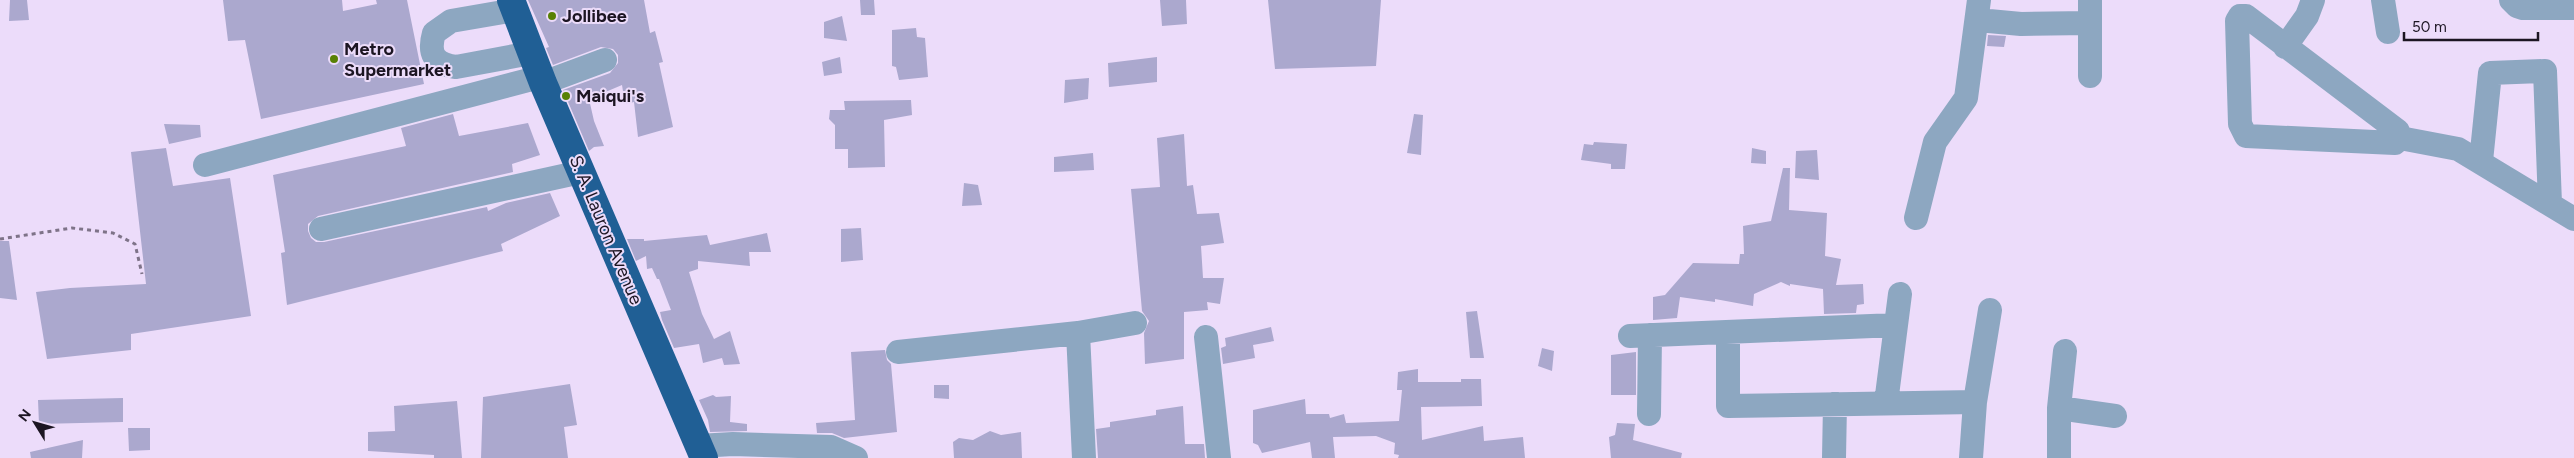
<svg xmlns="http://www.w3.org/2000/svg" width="2574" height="458" font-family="Figtree,sans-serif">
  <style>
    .building { fill: #aba8ce }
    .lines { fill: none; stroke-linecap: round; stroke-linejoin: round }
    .path { stroke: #7e7388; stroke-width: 3; stroke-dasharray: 4 4; stroke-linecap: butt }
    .minor { stroke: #8da7c1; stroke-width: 24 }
    .highway { stroke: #205f95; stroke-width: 28 }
    .poi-dot { fill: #588105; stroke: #ecdcfa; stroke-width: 2 }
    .labels { text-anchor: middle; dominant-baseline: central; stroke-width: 4; stroke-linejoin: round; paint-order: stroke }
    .poi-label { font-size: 18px; font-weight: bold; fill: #1c1522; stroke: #ecdcfa; text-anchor: start }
    .street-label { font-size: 18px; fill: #1c1522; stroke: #ecdcfa }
  </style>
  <rect width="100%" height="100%" fill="#ecdcfa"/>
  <path class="building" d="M10,0H27L29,20L9,21Z
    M223,0H342L343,11L377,4L376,0H407L424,84L261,119L245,40L228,41Z
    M528,0H644L650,33L655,31L663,62L659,63L673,127L638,137L634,102L625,104L622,85L589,99L594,121L604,146L594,147L589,151L563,90L610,73L618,63V55L613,49L601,47L553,65L546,48L549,47Z
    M860,0H874L875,15H861Z
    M1160,0H1186L1187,24L1162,26Z
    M1268,0H1381L1376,66L1275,69Z
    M842,16L847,41L824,38V22Z
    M916,28L917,37L925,38L928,77L899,80L896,67L892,66V30Z
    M1988,35L2006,36L2004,47L1987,46Z
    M840,57L842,73L824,76L822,62Z
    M1157,57V82L1109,87L1108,63Z
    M1089,78L1088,99L1064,103L1065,80Z
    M911,100L912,115L884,120L885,167L848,168V149H835V125L829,119L830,110H845L844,101Z
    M453,114L459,136L528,123L540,155L512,164L513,172L318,216L308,224V231L311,238L316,242H324L487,207L488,211L506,203L550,193L560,216L501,244L503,251L287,305L281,253L285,252L273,175L406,146L401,128Z
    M1414,114L1423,115L1421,155L1407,153Z
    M164,124L200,125L201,137L169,144Z
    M1184,134L1187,186L1193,185L1197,214L1219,213L1224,243L1201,246L1203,278H1224L1220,304L1207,302L1208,310L1184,312V359L1145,364L1144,333L1149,321L1142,311L1131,189L1160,187L1157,138Z
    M1594,142L1627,144L1625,169H1611V164L1581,160L1584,144L1593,145Z
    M166,148L173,186L230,178L251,316L131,334V350L47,359L36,292L70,288L146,284L131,152Z
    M1752,148L1766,151V164L1751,163Z
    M1817,150L1819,180L1795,178L1796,151Z
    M1093,153L1094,170L1054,172V157Z
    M1783,168H1790L1789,210L1827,213L1825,256L1841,259L1836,285L1863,284L1864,304L1857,305L1856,313L1824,314L1823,289L1790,284V286L1781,282L1754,294L1753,306L1715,299V302L1680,297L1677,318L1653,320V297L1665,295L1693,263L1739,264L1740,254H1744L1743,226L1771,221Z
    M964,183L978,185L982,205L962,206Z
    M861,228L863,260L841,262V229Z
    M767,233L771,252H749L750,266L698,261V269L689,272L702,314L714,339L730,331L740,364L724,365L722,358L703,363L699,344L674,348L662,320L660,312L671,310L659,279H657L652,268L647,269L646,256L636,261L627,239H644V241L707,235L710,245Z
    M0,241H9L17,300L0,298Z
    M1477,311L1484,358H1470L1466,312Z
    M1271,327L1274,341L1253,345L1255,358L1223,364L1221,348L1226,346L1225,338Z
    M1542,348L1554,351L1552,371L1538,366Z
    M885,350L887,360L891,364L897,432L844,438L832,433H817L816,423L855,420L851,352Z
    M1636,352V395H1611V355Z
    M1418,369V382H1461V379H1481L1482,406L1421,407L1422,440L1483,426L1484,441L1523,437L1525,458H1398L1399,455L1394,454L1395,443L1376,436L1333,437L1335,458H1312L1310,442L1262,453L1258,445L1253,443V410L1305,399L1306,414H1329L1330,418L1344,414L1346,423L1399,421L1402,390H1397L1398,372Z
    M570,384L577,425L564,427L568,458H481L483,397Z
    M934,385H949V399L934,398Z
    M713,395L716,397L731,396L730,422L747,424V431L710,432L708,420L699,400Z
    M123,398V422L39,424L38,400Z
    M457,401L462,458H434V455L368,451V432L395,431L394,406Z
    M1183,406L1185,444H1204L1205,458H1098L1096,429L1110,427V422L1156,415V410Z
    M1617,423L1635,424L1633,440L1682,453L1681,458H1611L1609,437L1615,435Z
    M128,428H150V450L129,451Z
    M990,431L1001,435L1021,432L1022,458H954L953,442L959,438L973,440Z
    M83,440L82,458H31L30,452Z"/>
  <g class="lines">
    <path class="path" d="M0,239L72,228L113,233L135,244L142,274"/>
    <path class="minor" d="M2090,0V76
      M2383,0L2388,32
      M2511,0L2517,6L2523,8H2574
      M515,10L451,21L434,33C428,54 434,64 456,67L531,53
      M1978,20L2021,24L2088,23
      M2285,47L2307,16L2313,0
      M543,83L605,60
      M2400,138L2398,131L2246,16H2240L2237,21L2240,124L2246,136L2395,143L2400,138L2458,149L2574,219
      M2481,161L2490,73L2545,71L2550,204
      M205,165L540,77
      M1916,218L1935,142L1966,98L1979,0
      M321,229L581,172
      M1728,332V406L1975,402
      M1078,333L1084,458
      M1630,336L1896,325
      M1206,337L1219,458
      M898,352L1078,333L1135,323
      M1886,403L1900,294
      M2059,408L2115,416
      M1649,414L1650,335
      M698,446L733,444L831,447L856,458
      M1834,458L1835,404
      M1971,458L1975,402L1990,310
      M2059,458V408L2065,351"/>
    <path class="highway" d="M511,0L543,83L704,458"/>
  </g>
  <g class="poi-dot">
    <circle cx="552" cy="16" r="5"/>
    <circle cx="334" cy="59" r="5"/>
    <circle cx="566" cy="96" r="5"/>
  </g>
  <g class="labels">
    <g class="poi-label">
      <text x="562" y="16">Jollibee</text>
      <text x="344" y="49">Metro<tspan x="344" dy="21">Supermarket</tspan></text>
      <text x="576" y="96">Maiqui's</text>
    </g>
    <g class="street-label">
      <text transform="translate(606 230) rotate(67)">S. A. Lauron Avenue</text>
    </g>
  </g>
  <g transform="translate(35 423) rotate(307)" stroke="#ecdcfa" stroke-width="4" paint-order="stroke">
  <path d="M0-4L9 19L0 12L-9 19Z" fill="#1c1522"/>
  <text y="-8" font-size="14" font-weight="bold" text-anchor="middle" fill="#1c1522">N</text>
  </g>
  <path d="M2404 32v8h134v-8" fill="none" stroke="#1c1522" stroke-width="2.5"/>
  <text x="2412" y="32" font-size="15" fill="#1c1522" stroke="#ecdcfa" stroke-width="4" paint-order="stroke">50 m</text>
</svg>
